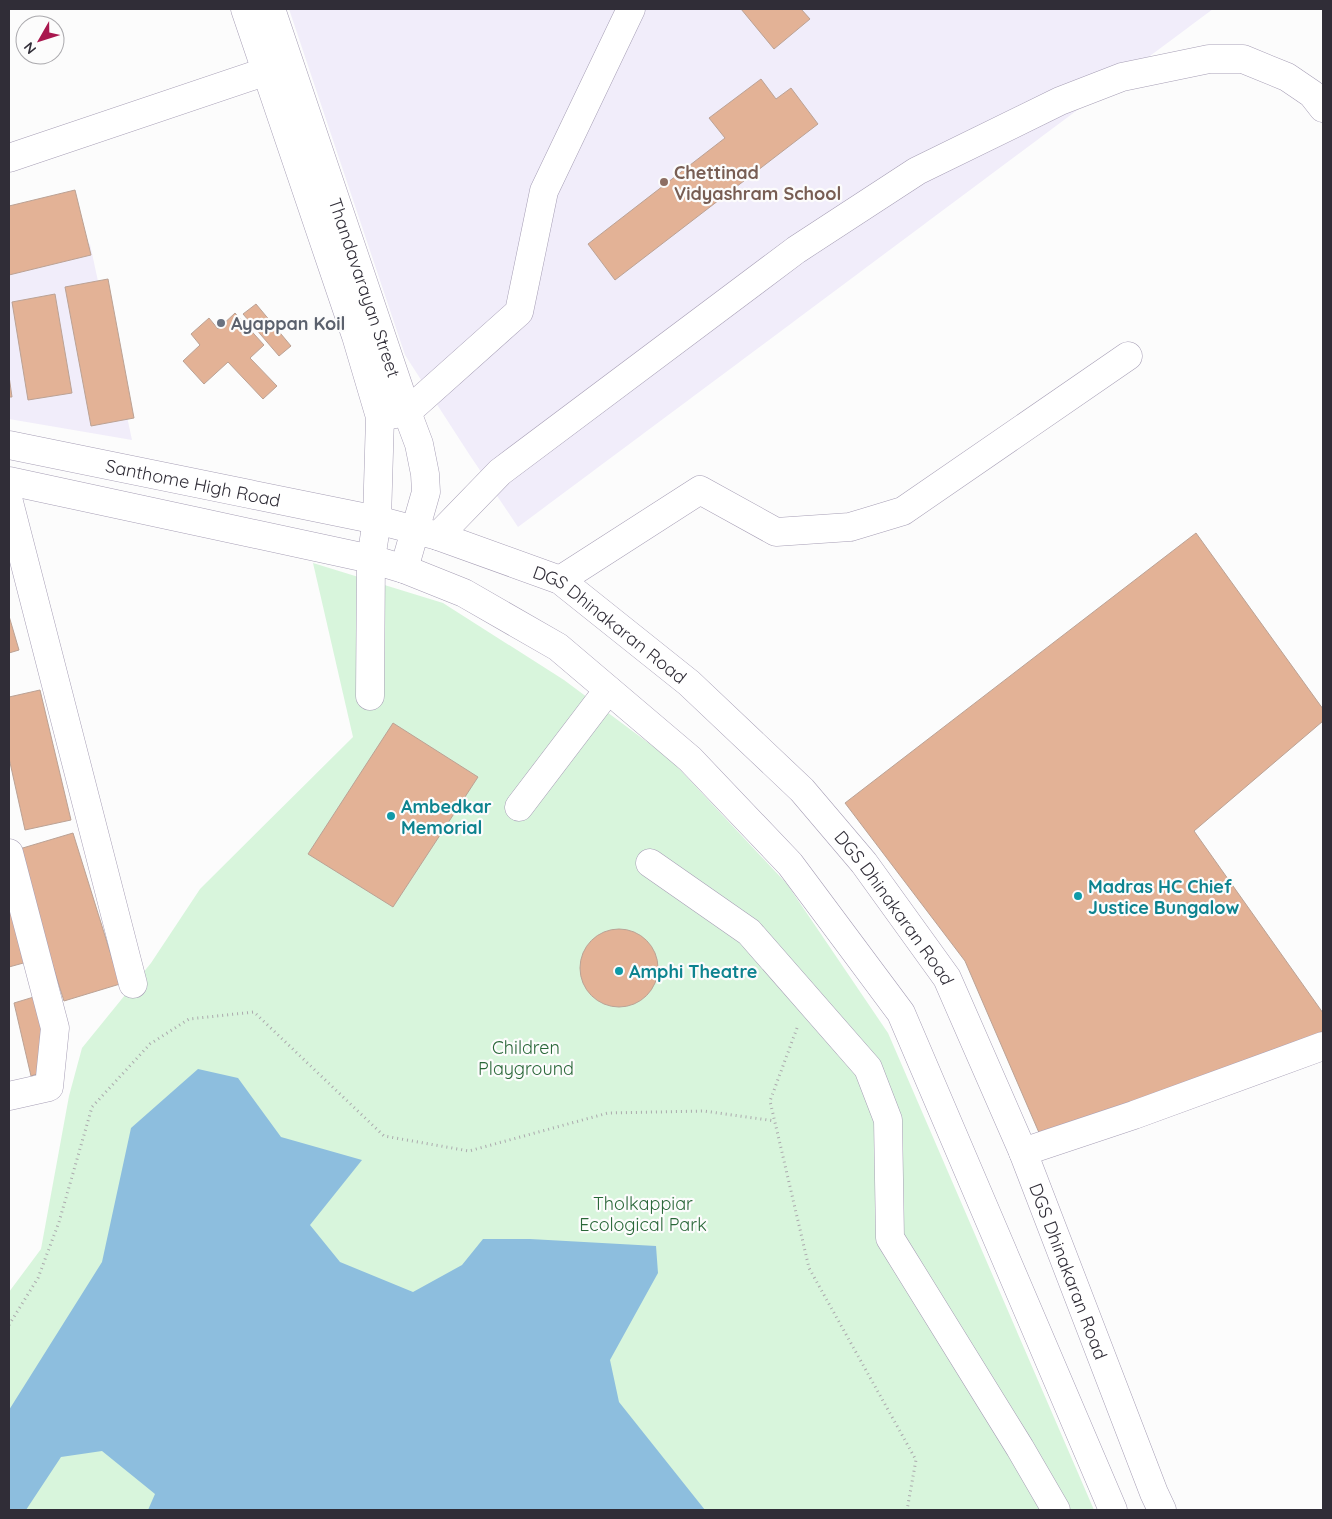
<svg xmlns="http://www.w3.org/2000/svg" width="1332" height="1519" font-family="Quicksand,sans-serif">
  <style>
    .built { fill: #f1edfa }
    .green { fill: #d8f5dc }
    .water { fill: #8dbede }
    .building { fill: #e3b296; stroke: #bba295 }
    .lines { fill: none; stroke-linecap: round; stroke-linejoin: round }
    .minor-casing { stroke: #a69eb5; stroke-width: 29 }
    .major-casing { stroke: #a69eb5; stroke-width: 29 }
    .path { stroke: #aba9ad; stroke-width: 3; stroke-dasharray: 1 4; stroke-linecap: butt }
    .minor { stroke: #fff; stroke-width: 28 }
    .major { stroke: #fff; stroke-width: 28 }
    .education-dot { fill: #8d6e63; stroke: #fcfcfc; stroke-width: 2 }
    .worship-dot { fill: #6b7280; stroke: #fcfcfc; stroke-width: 2 }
    .culture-dot { fill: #0f9aa8; stroke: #fcfcfc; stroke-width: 2 }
    .labels { text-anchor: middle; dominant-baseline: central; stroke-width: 4.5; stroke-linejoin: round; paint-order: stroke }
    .education-label { font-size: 18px; font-weight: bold; fill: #785e54; stroke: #fcfcfc; text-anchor: start }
    .street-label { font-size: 18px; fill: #302d37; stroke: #fcfcfc }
    .worship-label { font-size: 18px; font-weight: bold; fill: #5b616d; stroke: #fcfcfc; text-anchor: start }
    .culture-label { font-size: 18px; font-weight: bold; fill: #0d838f; stroke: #fcfcfc; text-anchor: start }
    .park-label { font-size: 18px; fill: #296738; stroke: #fcfcfc }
  </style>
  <rect width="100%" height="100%" fill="#fcfcfc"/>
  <path class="built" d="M289,9H1213L518,527L469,454L405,355Z
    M90,244L132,440L9,419V263Z"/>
  <path class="green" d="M313,563L443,603L564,680L670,759L787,884L888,1033L1094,1510H9V1292L41,1249L69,1096L82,1048L151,963L200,889L353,737Z"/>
  <path class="water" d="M198,1069L238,1078L281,1137L362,1160L310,1225L340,1262L413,1292L462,1265L483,1239H530L656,1246L658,1273L610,1360L619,1402L705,1510H148L155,1494L102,1451L61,1457L26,1510H9V1410L102,1262L131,1128Z"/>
  <path class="building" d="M741,9H801L810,19L774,49Z
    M761,79L776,99L791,88L818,124L615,280L588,244L725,138L709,118Z
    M75,190L91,255L9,275V206Z
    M108,279L134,418L91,426L65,287Z
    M55,294L72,393L28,400L12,302Z
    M256,304L291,346L279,356L243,314Z
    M235,313L264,345L250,358L277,386L263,399L228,362L204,384L183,361L200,345L191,334L209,318L218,329Z
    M9,376L12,397H9Z
    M1196,533L1323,709V721L1194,831L1323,1013V1036L1040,1135L965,961L845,803Z
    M9,616L19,650L9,653Z
    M40,690L71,820L25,830L9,758V697Z
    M393,723L478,777L393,907L308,854Z
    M73,833L120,984L64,1001L16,850Z
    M9,875L27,962L9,967Z
    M580 968a39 39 0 1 1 78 0a39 39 0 1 1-78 0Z
    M37,996L46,1071L31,1076L14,1003Z"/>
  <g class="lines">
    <defs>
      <g id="minor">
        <path d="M245,9L356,336L380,417L377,520L371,559L370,696"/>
        <path id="s1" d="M271,9L407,412L419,444L425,474L426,492L404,569"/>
        <path d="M9,158L267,71"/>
        <path d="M390,415L407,412L519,312L544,191L631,9"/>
        <path d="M9,502L133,984"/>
        <path d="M438,536L500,472L796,250L917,171L1060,101L1122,77L1209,59H1243L1287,77L1312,94L1323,108"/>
        <path d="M560,580L700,490L776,532L850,527L903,511L1128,356"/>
        <path d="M519,807L608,690"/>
        <path d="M9,853L55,1028L49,1087L9,1096"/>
        <path d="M650,863L749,932L868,1068L888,1120L890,1238L1020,1448L1056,1510"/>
        <path d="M1023,1152L1134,1115L1323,1046"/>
      </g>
      <g id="major">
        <path id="s2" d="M9,445L377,520L438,536L560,580L689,683L802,790L864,863L947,978L1023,1152L1154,1493L1162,1510"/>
        <path d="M9,481L371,559L404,569L464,593L558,647L690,759L790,864L901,1013L1113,1510"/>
      </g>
    </defs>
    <use href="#minor" class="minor-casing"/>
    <use href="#major" class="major-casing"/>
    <path class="path" d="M797,1028L770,1101L809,1268L916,1460L907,1510
      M9,1325L38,1278L59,1222L92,1107L150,1044L189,1019L254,1012L384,1136L469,1151L608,1113L704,1111L775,1121"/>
    <use href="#minor" class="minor"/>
    <use href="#major" class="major"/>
  </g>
  <circle class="education-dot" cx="664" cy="182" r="5"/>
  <circle class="worship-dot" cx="221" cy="323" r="5"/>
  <g class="culture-dot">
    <circle cx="391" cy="816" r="5"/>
    <circle cx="1078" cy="896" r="5"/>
    <circle cx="619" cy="971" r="5"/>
  </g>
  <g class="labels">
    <g class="education-label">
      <text x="674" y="172">Chettinad<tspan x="674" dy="21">Vidyashram School</tspan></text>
    </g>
    <g class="street-label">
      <text stroke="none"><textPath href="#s1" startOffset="294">Thandavarayan Street</textPath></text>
      <text stroke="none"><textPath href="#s2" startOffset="188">Santhome High Road</textPath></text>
      <text stroke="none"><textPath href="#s2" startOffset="634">DGS Dhinakaran Road</textPath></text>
      <text stroke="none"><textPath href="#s2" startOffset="1039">DGS Dhinakaran Road</textPath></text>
      <text stroke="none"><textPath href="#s2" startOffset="1444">DGS Dhinakaran Road</textPath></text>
    </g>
    <g class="worship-label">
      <text x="231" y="323">Ayappan Koil</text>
    </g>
    <g class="culture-label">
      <text x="401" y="806">Ambedkar<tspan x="401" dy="21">Memorial</tspan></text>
      <text x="1088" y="886">Madras HC Chief<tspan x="1088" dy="21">Justice Bungalow</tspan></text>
      <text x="629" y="971">Amphi Theatre</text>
    </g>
    <g class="park-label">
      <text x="526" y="1047">Children<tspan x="526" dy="21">Playground</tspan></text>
      <text x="643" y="1203">Tholkappiar<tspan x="643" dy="21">Ecological Park</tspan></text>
    </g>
  </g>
  <rect width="1332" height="1519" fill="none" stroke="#302d37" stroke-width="20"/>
  <g transform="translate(40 40) rotate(231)"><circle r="24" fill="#fcfcfc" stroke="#aaa9ad"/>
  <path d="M0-4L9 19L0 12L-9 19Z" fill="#a9174e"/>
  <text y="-8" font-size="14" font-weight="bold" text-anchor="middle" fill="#302d37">N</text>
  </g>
</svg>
